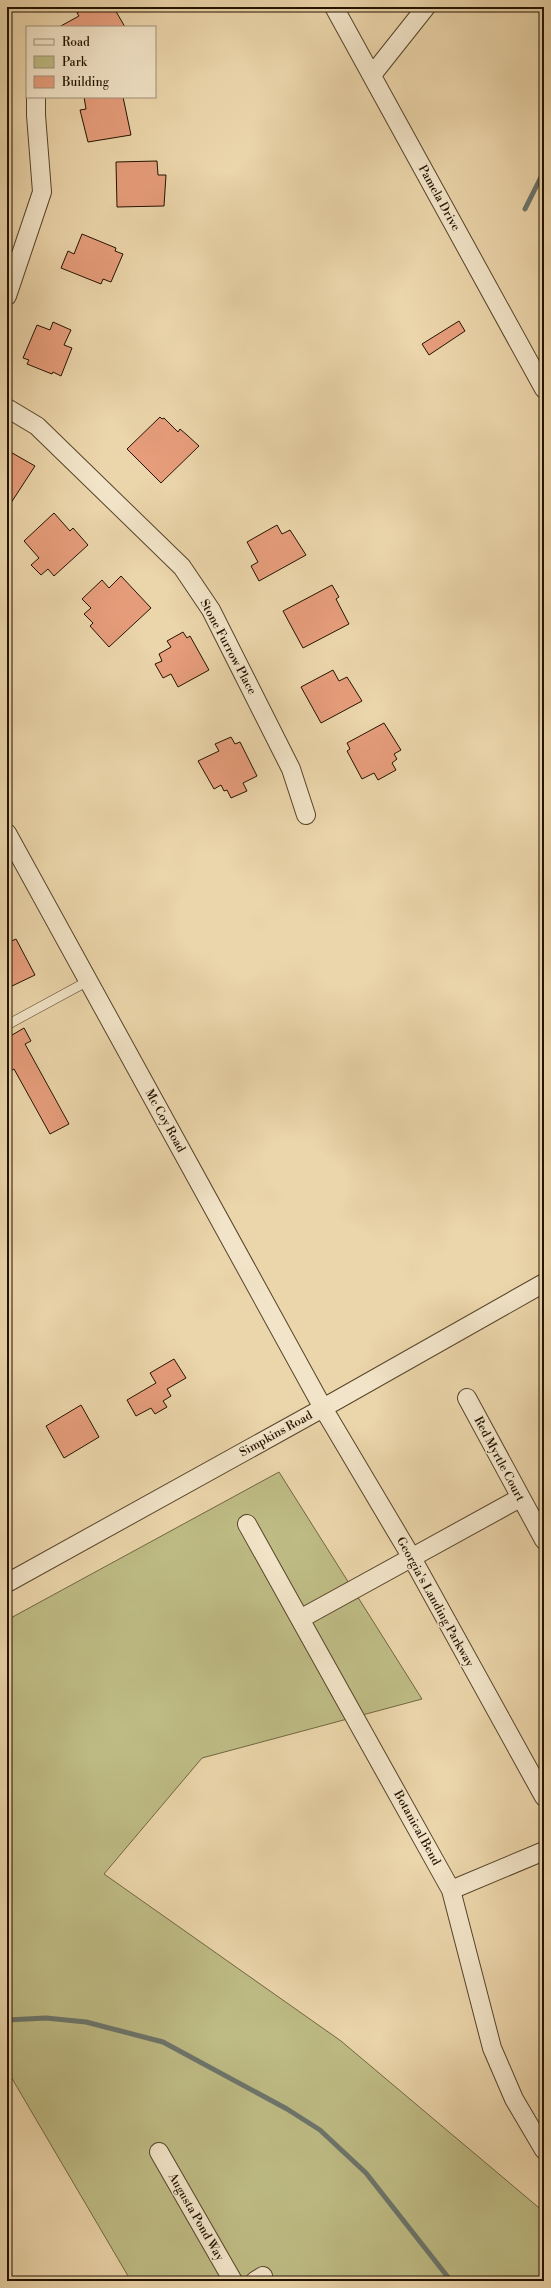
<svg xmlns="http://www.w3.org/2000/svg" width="551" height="2288" font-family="'Libre Bodoni',serif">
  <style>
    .green { fill: #bebb84; stroke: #716742 }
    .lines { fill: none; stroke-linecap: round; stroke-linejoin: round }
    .stream { stroke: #6c756c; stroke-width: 5 }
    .building { fill: #e69d7b; stroke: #241300 }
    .lane-casing { stroke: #56442a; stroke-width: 10 }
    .street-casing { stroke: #56442a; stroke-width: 20 }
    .lane { stroke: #f2e4c8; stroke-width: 9 }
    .street { stroke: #f2e4c8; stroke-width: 18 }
    .labels { text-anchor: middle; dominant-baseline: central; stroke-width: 3; stroke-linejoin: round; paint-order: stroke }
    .street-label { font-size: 12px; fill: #241300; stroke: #f2e4c8 }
  </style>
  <rect width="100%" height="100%" fill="#ebd5aa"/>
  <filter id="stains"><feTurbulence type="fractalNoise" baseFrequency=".005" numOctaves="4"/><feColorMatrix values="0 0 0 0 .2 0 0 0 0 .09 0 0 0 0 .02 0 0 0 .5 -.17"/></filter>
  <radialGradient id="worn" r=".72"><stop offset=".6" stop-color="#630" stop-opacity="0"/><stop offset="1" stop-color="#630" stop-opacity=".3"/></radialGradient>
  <path class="green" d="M279,1472L422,1699L202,1758L104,1874L341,2041L544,2212V2281H131L7,2070V1620Z"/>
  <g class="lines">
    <path class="stream" d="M525,209L544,171
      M7,2020L46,2018L86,2022L163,2042L287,2109L320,2130L366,2173L451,2281"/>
  </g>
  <path class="building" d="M87,7H104L107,12L114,8L125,27H59L79,16L77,13Z
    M84,97H123L131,135L88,142L80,110L86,109Z
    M157,161L158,175H166L164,206L117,207L116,162Z
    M82,234L116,248L115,251L123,254L111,282L103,279L101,284L61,268L68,251L74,254Z
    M459,321L465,331L429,355L422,344Z
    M53,322L71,330L64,345L72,348L61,376L53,372L52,374L27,364L29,360L23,358L37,325L50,330Z
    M160,417L162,419L164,418L178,432L180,429L187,435L199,446L161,483L127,449Z
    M7,450L35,466L7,509Z
    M54,513L70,531L73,528L88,545L54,576L48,569L41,575L31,565L39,558L24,541Z
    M277,525L282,534L290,530L306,555L259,581L251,566L258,562L247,542Z
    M121,576L151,608L109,647L90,626L93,623L84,614L91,608L82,599L102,580L109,588Z
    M332,585L339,597L336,599L349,624L303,648L283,611Z
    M183,632L187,638L190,636L209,670L178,687L171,674L163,678L155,664L162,661L159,654L171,647L167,641Z
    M333,670L339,681L347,677L362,701L321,723L301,687Z
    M384,723L401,750L394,754L397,759L392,763L396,770L378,780L374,773L362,779L347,751L350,749L347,743Z
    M231,737L235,744L240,742L257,776L243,783L247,791L231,798L227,790L224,791L221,785L214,789L198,761L219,751L215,744Z
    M16,939L35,975L12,986L7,977V943Z
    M24,1028L31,1041L25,1044L69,1124L50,1134L14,1069L7,1073V1038Z
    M174,1359L186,1378L167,1389L171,1396L163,1401L167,1407L155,1414L151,1408L136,1416L127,1400L156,1383L150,1373Z
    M81,1405L99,1437L64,1458L46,1426Z"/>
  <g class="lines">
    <defs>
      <path id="lane" d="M7,1025L88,981"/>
      <path id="street" d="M334,7L544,389
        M372,75L426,7
        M7,296L42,192L36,115V97
        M7,408L37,426L182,567L211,610L291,769L306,815
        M7,833L323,1408L412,1558L544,1797
        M467,1398L544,1540
        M247,1524L451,1890L492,2048L514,2099L544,2150
        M7,1583L323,1408L544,1283
        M300,1619L520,1498
        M451,1890L544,1851
        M159,2152L233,2281
        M255,2281L263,2276"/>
    </defs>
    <use href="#lane" class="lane-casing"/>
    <use href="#street" class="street-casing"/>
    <use href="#lane" class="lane"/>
    <use href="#street" class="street"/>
  </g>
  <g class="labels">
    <g class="street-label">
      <text transform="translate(439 198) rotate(61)">Pamela Drive</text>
      <text transform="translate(228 647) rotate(62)">Stone Furrow Place</text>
      <text transform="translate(165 1121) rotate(61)">Mc Coy Road</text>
      <text transform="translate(276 1434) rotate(-29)">Simpkins Road</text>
      <text transform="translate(499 1459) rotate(62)">Red Myrtle Court</text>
      <text transform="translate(435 1602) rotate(61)">Georgia's Landing Parkway</text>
      <text transform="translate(417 1828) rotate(61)">Botanical Bend</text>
      <text transform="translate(196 2217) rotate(60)">Augusta Pond Way</text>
    </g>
  </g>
  <rect width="551" height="2288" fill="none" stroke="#ebd5aa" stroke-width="24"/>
  <rect x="8" y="8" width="535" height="2272" fill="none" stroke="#241300" stroke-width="2"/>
  <rect x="12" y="12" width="527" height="2264" fill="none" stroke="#241300"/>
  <rect x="26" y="26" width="130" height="72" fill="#f2e4c8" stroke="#a09078"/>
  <rect x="34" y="39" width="20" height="6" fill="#f2e4c8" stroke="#a09078"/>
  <text x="62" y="46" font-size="12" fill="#241300">Road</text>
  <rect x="34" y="56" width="20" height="12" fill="#bebb84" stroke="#a09078"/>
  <text x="62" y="66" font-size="12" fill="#241300">Park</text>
  <rect x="34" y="76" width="20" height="12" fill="#e69d7b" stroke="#a09078"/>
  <text x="62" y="86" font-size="12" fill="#241300">Building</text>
  <rect width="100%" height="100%" filter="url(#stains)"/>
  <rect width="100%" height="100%" fill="url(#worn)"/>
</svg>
